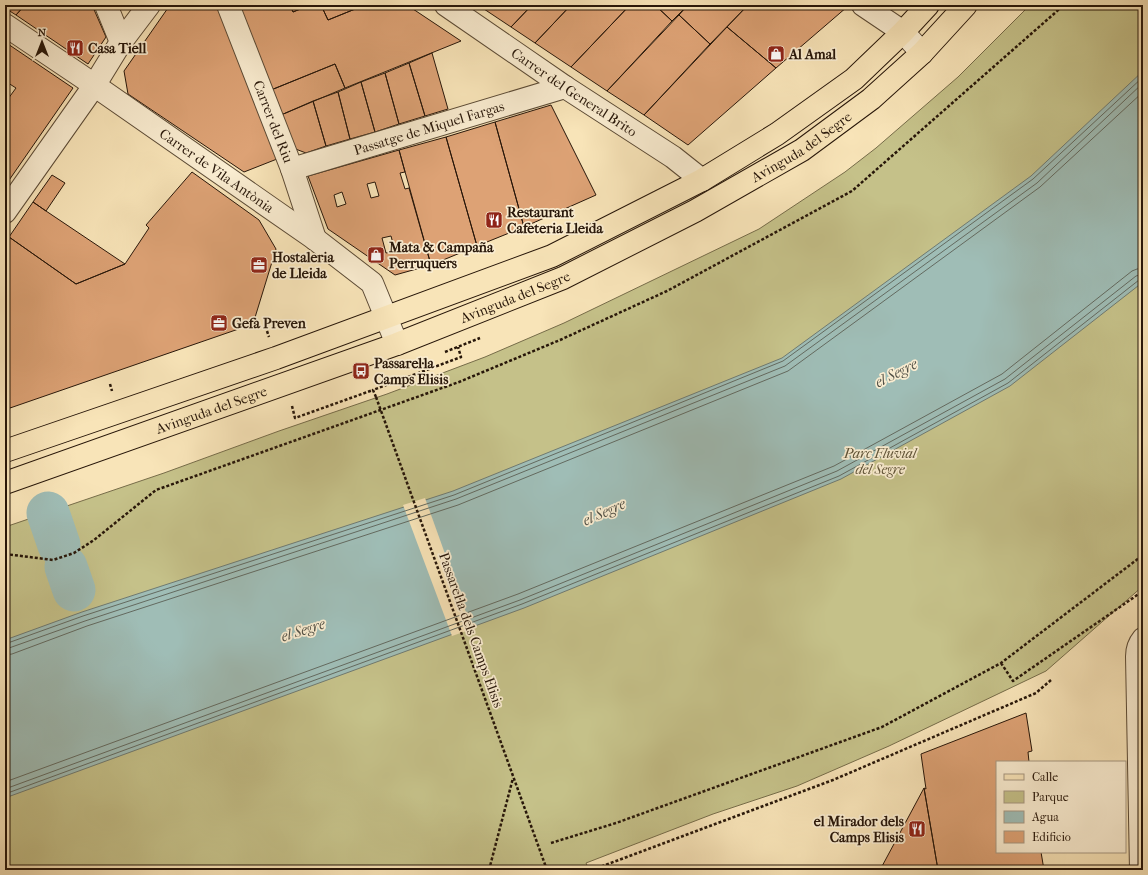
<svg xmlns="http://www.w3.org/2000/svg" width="1148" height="875" font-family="'IM FELL French Canon',serif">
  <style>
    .green { fill: #c5c189; stroke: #766c49 }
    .water { fill: #9fbdb6; stroke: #6f7a71 }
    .pier { fill: #f8e4b8 }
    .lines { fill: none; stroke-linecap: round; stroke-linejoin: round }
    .shore { stroke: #636a60; stroke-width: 1 }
    .river { stroke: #9fbdb6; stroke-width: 43 }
    .building { fill: #dda275; stroke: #271609; fill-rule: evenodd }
    .minor-casing { stroke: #5b4a35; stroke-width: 24 }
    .major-casing { stroke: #271609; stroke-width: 24 }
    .path { stroke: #271609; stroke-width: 2.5; stroke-dasharray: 3 2; stroke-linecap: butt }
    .minor { stroke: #faedd1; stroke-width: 22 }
    .major { stroke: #f8e4b8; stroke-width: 22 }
    .path-bridge { stroke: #271609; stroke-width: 2.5; stroke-dasharray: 3 2; stroke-linecap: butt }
    .labels { text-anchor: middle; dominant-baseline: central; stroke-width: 3.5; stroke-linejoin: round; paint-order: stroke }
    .poi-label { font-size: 14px; font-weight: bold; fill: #271609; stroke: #faedd1; text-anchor: start }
    .street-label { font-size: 14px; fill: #271609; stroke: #faedd1 }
    .park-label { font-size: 14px; font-style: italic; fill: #5e5236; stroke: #faedd1 }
    .water-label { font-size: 15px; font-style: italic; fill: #515046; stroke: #faedd1 }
  </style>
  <rect width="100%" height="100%" fill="#f8e4b8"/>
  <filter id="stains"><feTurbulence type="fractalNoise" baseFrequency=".005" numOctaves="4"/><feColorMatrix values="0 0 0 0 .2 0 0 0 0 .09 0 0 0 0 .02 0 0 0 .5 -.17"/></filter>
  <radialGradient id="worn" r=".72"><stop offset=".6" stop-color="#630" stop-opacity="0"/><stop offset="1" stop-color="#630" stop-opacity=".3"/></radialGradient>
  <path class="green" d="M1030,5H1143V586L1046,671L889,746L797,786L713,814L586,863L589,870H5V527L164,473L279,431L387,394L485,357L564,323L759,229L845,172L876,148L958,77Z"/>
  <path class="water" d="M1143,71V282L1010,386L841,479L524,608L5,798V640L82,612L453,491L782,358L1031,176Z"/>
  <path class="pier" d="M425,498L472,629L452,636L403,505Z"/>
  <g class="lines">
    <path class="shore" d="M5,644L83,616L454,495L783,361L1033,179L1143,77
      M5,649L9,648L85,621L456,499L785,366L1037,183L1143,83
      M5,655L12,654L87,626L458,505L788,371L1040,187L1143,92
      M5,782L518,594L834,466L1002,374L1132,271L1137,269L1143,268
      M5,789L520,600L837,471L1005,379L1136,276L1143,274
      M5,794L522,604L839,476L1008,383L1139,280L1143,279"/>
    <path class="river" d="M48,513L59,545
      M66,567L74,590"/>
  </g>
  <path class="building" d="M5,5H25L16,15L5,8Z
    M25,5H92L106,37L88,64L16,15Z
    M170,5H217L277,159L244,172L128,94L124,71Z
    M251,5H290L293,12L310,5H321L328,20L365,5H407L461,41L345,88L335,64L271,90L241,9Z
    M290,5H310L293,12Z
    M321,5H365L328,20Z
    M478,5H532L511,27Z
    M532,5H571L535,43L511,27Z
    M571,5H630L571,67L535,43Z
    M630,5H655L672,21L607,91L571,67Z
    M655,5H688L672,21Z
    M688,5H748L710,44L679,15Z
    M748,5H844L847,7L776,68L727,27Z
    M679,15L710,44L644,115L607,91Z
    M727,27L776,68L688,145L644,115Z
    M5,42L73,88L5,186V103L16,88L5,81Z
    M432,53L448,109L425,116L409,63Z
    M409,63L425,116L399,124L385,73Z
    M335,64L345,88L281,115L271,90Z
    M385,73L399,124L375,132L361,82Z
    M361,82L375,132L350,139L338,92Z
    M338,92L350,139L326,146L313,101Z
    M313,101L326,146L306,153L293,148L281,115Z
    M551,105L596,195L524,227L495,122Z
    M495,122L524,227L477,246L446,137Z
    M446,137L477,246L431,265L399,150Z
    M399,150L405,172L400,173L405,189L409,188L431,265L395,275L328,229L308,176ZM375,182L379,196L371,198L367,184ZM342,192L346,204L337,207L334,195ZM391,236L395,251L386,253L382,238Z
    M192,172L259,220L276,249L253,324L10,408L5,395V244L9,237L76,284L125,264L149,228L146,225Z
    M52,175L65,183L46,211L33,202Z
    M33,202L46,211L125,264L76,284L9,237Z
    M1026,713L1032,751L1028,752L1029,762H997V852H1041L1044,870H938L924,788L926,789L921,754Z
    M924,788L938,870H880Z"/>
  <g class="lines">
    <defs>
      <g id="minor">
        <path d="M106,5L121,42"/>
        <path id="s1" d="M228,5L292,169L315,239"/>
        <path id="s2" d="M446,5L565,87L673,157L702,180"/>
        <path d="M863,5L903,32L922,53"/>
        <path id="s3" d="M5,25L81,76L315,239L372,283L397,344"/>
        <path id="s4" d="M292,169L565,87"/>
        <path d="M5,212L94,86L121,42L149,5"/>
        <path d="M1141,870L1137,656C1137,650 1138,645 1143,639"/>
      </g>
      <g id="major">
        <path d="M5,451L276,358L552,256L702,180L777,134L854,79L903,32L928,5"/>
        <path id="s5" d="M5,483L397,344L563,278L695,211L802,150L871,99L922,53L966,5"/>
      </g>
    </defs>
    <use href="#minor" class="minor-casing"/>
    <use href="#major" class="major-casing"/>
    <path class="path" d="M267,331L269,337
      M445,352L480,338
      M110,384L112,391
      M376,397L373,390L461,357L458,347
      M292,406L295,418L373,390
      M5,554L53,560L74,553L94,540L156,490L459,382L560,340L667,291L852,191L1064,5
      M1001,663L1013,681L1143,591
      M551,843L616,823L882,727L1001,663L1143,555
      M592,870L833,780L1036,693L1051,680"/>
    <use href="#minor" class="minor"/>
    <use href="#major" class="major"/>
    <path class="path-bridge" d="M376,397L547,870
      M489,870L513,778"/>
  </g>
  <defs>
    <symbol id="restaurant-square" viewBox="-11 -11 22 22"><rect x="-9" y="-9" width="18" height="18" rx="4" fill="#8f2418" stroke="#faedd1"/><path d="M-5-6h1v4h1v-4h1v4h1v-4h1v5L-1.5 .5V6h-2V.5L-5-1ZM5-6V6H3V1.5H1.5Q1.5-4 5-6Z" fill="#fff"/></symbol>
    <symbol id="shop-square" viewBox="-11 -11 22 22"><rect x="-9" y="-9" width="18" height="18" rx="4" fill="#8f2418" stroke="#faedd1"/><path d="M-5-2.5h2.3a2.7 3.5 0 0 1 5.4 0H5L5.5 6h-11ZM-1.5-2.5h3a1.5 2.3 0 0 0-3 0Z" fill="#fff"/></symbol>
    <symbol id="office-square" viewBox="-11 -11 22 22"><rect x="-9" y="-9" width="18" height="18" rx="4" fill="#8f2418" stroke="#faedd1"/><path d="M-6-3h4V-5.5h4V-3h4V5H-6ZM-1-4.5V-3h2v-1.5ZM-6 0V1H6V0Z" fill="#fff"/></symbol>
    <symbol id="bus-square" viewBox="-11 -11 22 22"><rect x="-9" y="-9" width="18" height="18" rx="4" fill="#8f2418" stroke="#faedd1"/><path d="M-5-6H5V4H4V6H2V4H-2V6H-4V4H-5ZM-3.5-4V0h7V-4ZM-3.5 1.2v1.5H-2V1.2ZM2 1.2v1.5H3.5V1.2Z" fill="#fff"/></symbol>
  </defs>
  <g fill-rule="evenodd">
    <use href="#restaurant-square" x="65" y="38" width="20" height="20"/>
    <use href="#shop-square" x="766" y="44" width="20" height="20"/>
    <use href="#restaurant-square" x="484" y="210" width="20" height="20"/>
    <use href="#shop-square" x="366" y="245" width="20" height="20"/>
    <use href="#office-square" x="249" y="255" width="20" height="20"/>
    <use href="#office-square" x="209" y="313" width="20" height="20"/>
    <use href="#bus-square" x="351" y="361" width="20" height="20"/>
    <use href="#restaurant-square" x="907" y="819" width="20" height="20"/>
  </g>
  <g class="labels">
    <g class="poi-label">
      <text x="88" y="48">Casa Tiell</text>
      <text x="789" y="54">Al Amal</text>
      <text x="507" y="212">Restaurant<tspan x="507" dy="16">Cafeteria Lleida</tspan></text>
      <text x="389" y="247">Mata &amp; Campaña<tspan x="389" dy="16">Perruquers</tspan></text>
      <text x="272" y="257">Hostaleria<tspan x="272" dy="16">de Lleida</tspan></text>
      <text x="232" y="323">Gefa Preven</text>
      <text x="374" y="363">Passarel·la<tspan x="374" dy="16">Camps Elisis</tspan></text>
      <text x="904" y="821" text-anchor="end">el Mirador dels<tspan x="904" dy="16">Camps Elisis</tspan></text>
    </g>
    <g class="street-label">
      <text stroke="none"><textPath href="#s2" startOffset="155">Carrer del General Brito</textPath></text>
      <text stroke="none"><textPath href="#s1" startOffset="125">Carrer del Riu</textPath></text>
      <text stroke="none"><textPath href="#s4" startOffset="143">Passatge de Miquel Fargas</textPath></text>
      <text stroke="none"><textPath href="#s5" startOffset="867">Avinguda del Segre</textPath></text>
      <text stroke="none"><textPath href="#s3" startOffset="257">Carrer de Vila Antònia</textPath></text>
      <text stroke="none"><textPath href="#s5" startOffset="543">Avinguda del Segre</textPath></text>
      <text stroke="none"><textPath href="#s5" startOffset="219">Avinguda del Segre</textPath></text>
      <text transform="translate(471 630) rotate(70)">Passarel·la dels Camps Elisis</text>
    </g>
    <g class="park-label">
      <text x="880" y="453">Parc Fluvial<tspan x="880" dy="16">del Segre</tspan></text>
    </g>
    <g class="water-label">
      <text transform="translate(896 373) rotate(-27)">el Segre</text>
      <text transform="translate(604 512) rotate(-24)">el Segre</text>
      <text transform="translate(303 630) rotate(-18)">el Segre</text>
    </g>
  </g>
  <rect width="1148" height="875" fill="none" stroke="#f8e4b8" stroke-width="20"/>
  <rect x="6" y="6" width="1136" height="863" fill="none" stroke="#271609" stroke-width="2"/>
  <rect x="10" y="10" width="1128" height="855" fill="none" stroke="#271609"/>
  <rect x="996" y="761" width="130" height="92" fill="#faedd1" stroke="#a69781"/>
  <rect x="1004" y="774" width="20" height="6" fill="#f8e4b8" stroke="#a69781"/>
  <text x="1032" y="781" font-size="12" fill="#271609">Calle</text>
  <rect x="1004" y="791" width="20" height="12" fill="#c5c189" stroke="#a69781"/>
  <text x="1032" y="801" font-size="12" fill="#271609">Parque</text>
  <rect x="1004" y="811" width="20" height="12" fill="#9fbdb6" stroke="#a69781"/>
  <text x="1032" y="821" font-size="12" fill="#271609">Agua</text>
  <rect x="1004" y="831" width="20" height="12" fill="#dda275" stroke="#a69781"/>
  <text x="1032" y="841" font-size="12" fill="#271609">Edificio</text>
  <g transform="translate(42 42)" stroke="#faedd1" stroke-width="3" paint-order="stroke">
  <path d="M0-3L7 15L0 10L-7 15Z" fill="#271609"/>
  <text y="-6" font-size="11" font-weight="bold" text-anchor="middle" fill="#271609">N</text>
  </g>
  <rect width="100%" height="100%" filter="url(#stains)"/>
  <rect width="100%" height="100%" fill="url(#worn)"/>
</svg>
